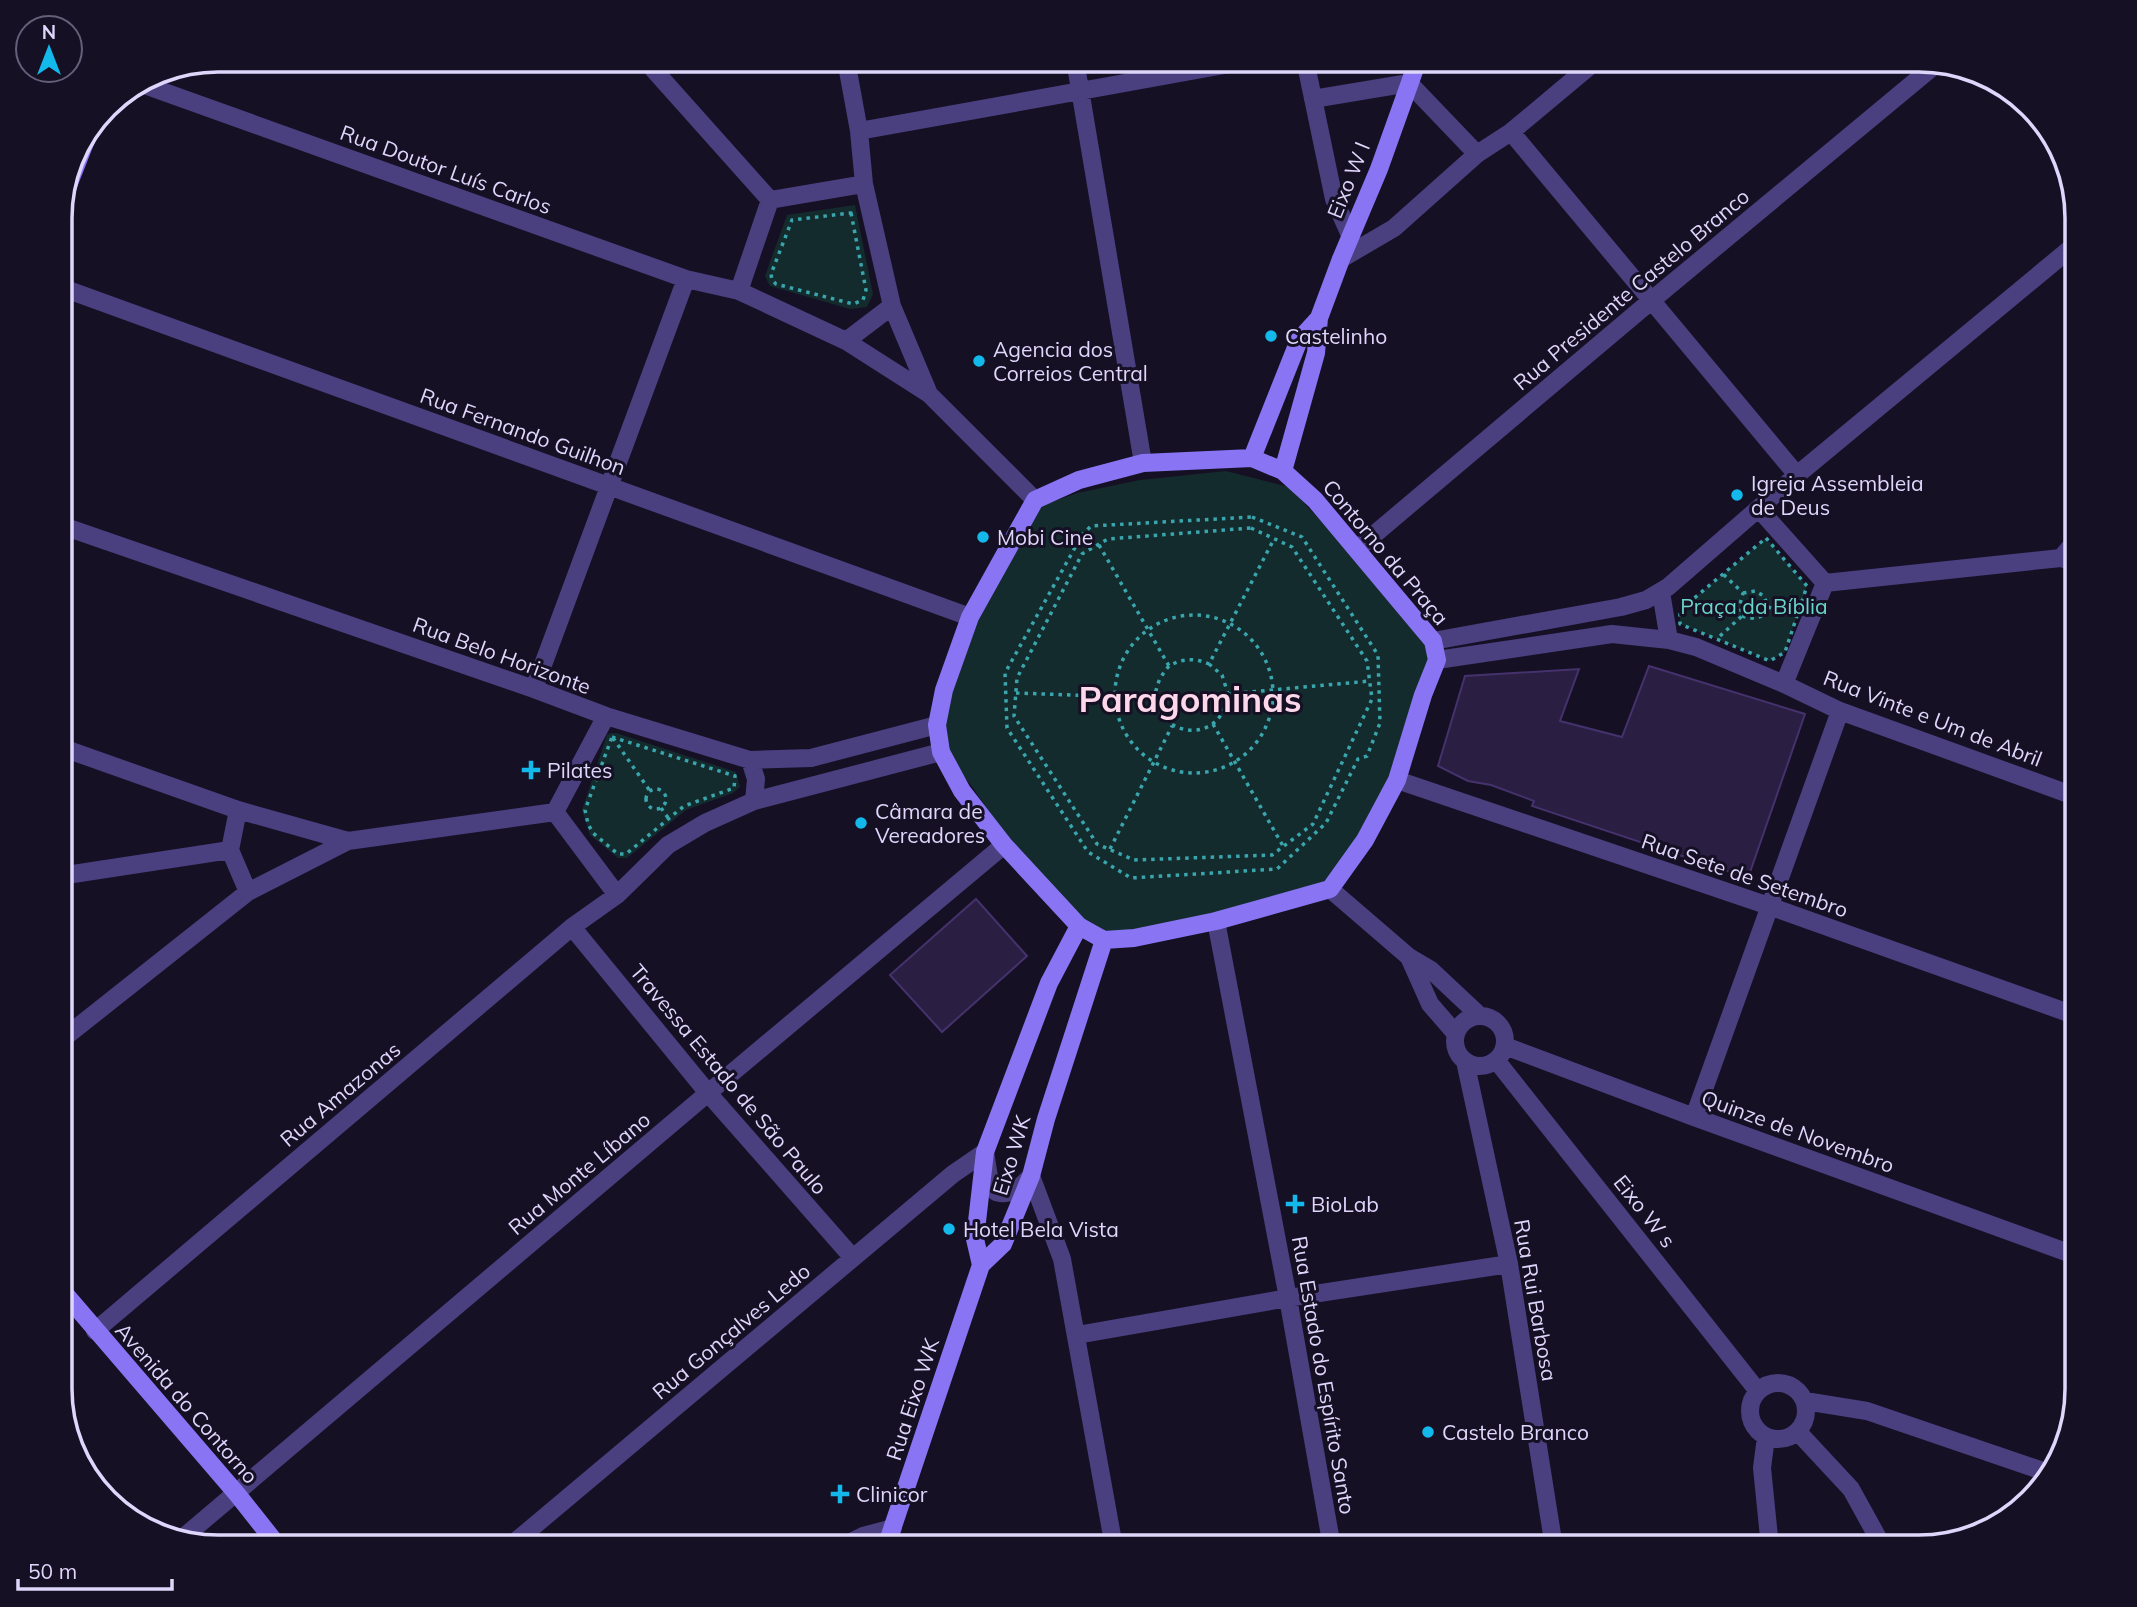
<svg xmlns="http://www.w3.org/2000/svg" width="2137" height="1607" font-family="Mulish,sans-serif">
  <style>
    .green { fill: #142b2d }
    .building { fill: #2a1e43; stroke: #45326d; stroke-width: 2 }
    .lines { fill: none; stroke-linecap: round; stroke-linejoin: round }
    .path { stroke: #39a5ad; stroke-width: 3.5; stroke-dasharray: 3.5 5; stroke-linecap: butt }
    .street { stroke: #4a3f7f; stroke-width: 18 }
    .secondary { stroke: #8975f4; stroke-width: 18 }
    .poi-dot { fill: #13b9eb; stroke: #161024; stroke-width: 2.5 }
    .labels { text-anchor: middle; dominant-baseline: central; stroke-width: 6; stroke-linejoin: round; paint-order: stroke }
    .street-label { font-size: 21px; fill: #dfd6fc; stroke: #161024 }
    .poi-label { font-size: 21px; fill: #dfd6fc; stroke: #161024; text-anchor: start }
    .park-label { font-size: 21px; fill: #68d6c9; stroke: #161024 }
    .town-label { font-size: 35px; font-weight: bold; fill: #fcd8ea; stroke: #161024 }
    .rim { fill: none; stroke: #dfd6fc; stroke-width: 3.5 }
  </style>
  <rect width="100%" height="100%" fill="#161024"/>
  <path class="green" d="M855,205L873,294L867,307L850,309L770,286L765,276L787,215Z
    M1226,471L1289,487L1352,554L1433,654L1395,779L1329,887L1204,919L1094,936L1009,841L971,785L944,752L947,692L978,620L1036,508L1077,493L1140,480Z
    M1766,538L1807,586L1785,652L1770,661L1680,624V610Z
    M611,733H616L736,772L740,787L733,793L686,810L627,858H618L590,835L582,810L607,735Z"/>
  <path class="building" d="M1649,666L1805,714L1748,878L1532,806L1534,801L1491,785L1468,781L1438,766L1465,676L1579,669L1560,721L1622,737Z
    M976,899L1027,956L942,1032L890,975Z"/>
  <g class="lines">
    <path class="path" d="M851,213L866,290L863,300L853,304L776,284L772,280L771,274L792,220Z
      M1252,517L1302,537L1378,655L1380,723L1367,756L1358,759L1326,823L1277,869L1131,878L1088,852L1007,728L1005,673L1082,535L1091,526Z
      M1251,528L1292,547L1367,661L1372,699L1313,824L1272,855L1134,860L1097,844L1014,716L1017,678L1082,554L1108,539Z
      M1766,538L1807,586L1785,652L1770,661L1680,624V610Z
      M1099,545L1169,666C1183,658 1195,658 1209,664L1274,539
      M1743,593L1755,591L1764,596L1768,607L1791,616
      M1115 694a79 79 0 1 1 158 0a79 79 0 1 1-158 0Z
      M1742,616C1755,620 1763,619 1768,607
      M1720,636L1742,616L1740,604L1743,593L1723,574
      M1209,664L1222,675L1228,694
      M1169,666C1120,722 1219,763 1228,694L1370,681
      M1016,693L1155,698
      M1213,724L1283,846
      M612,737L735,776L734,788L684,806L626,854H618L593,833L588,824L585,810Z
      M613,738L650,791
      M646 799a10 10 0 1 1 20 0a10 10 0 1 1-20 0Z
      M661,808L669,819
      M1110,849L1172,726"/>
    <path class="street" d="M645,60L770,200
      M846,60L859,131L864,184
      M1075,60L1143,463
      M1305,60L1334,199L1350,235
      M139,83L686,279L739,291
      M1313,99L1409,83L1477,154
      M859,131L1252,60
      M1511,132L1797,475
      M1341,259L1394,228L1477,154L1511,132L1597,60
      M60,287L970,617
      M892,306L929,394
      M846,341L892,306L864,184L770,200L739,291L846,341L929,394L1035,500
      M1759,509L1825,583
      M60,525L534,689L606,716L750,760L811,758L937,725
      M1357,549L1652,300L1935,65
      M2061,558L2077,539
      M1825,583L2061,558L2077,563
      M1661,592L1669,640
      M1433,641L1621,607L1646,600L1668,587L1797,475L2077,243
      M1437,660L1612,634L1669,640L1696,647L1784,684L1840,711L2077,797
      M1784,684L1825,583
      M534,689L686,279
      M606,716L555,812L617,895
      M60,747L238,810L348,841
      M750,760L756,779L754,801
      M1397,780L1769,906L2077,1016
      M238,810L230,850L248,892
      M60,876L230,850
      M1330,889L1409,957L1431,970L1479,1015
      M1216,921L1288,1298L1332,1547
      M572,927L708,1093L853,1258
      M1409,957L1430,1004L1456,1034
      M1455 1041a25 25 0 1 1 50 0a25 25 0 1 1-50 0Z
      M60,1041L248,892L348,841L555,812
      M1505,1046L1694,1117L2077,1256
      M1496,1060L1757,1390
      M1465,1061L1509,1264L1554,1547
      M1694,1117L1840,711
      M95,1331L572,927L617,895L668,845L705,823L754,801L941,752
      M1077,1335L1288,1298L1509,1264
      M1750 1411a28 28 0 1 1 56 0a28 28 0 1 1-56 0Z
      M1805,1401L1867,1411L2049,1473
      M1798,1432L1851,1489L1883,1547
      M1766,1437L1762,1468L1770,1547
      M185,1536L708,1093L1004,845
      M509,1547L953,1174L985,1152L990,1183L996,1192C1013,1197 1020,1187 1031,1176L1062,1259L1114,1547
      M841,1547L863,1536L893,1528"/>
    <path class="secondary" d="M60,206L90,130
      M1252,458L1283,471L1315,500L1433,641L1437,660L1423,695L1397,780L1365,840L1330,889L1216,921L1134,938L1104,940L1079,926L1004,845L962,791L941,752L937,725L944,690L970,617L1035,500L1079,480L1143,463Z
      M1252,458L1299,340L1319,318
      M1283,471L1316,353L1319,318L1341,259L1379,169L1418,60
      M981,1265L975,1239L985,1152L1049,983L1079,926
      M60,1288L237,1494L279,1547
      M886,1547L981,1265L1003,1244L1031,1176L1046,1119L1104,940"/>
  </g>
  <g class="poi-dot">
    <circle cx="1271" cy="336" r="7"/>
    <circle cx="979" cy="361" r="7"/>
    <circle cx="1737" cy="495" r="7"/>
    <circle cx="983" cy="537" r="7"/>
    <path d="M527.5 759.5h7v7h7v7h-7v7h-7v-7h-7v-7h7z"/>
    <circle cx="861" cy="823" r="7"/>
    <path d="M1291.5 1193.5h7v7h7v7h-7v7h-7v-7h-7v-7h7z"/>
    <circle cx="949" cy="1229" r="7"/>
    <circle cx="1428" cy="1432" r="7"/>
    <path d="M836.5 1483.5h7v7h7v7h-7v7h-7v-7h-7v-7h7z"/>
  </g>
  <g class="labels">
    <g class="street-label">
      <text transform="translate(446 169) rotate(20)">Rua Doutor Luís Carlos</text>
      <text transform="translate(1348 180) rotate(-68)">Eixo W l</text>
      <text transform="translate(1631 289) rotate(-40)">Rua Presidente Castelo Branco</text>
      <text transform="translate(523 431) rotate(20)">Rua Fernando Guilhon</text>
      <text transform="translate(1386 552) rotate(50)">Contorno da Praça</text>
      <text transform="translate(502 655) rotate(20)">Rua Belo Horizonte</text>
      <text transform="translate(1933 718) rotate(21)">Rua Vinte e Um de Abril</text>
      <text transform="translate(1745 875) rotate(19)">Rua Sete de Setembro</text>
      <text transform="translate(729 1079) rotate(50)">Travessa Estado de São Paulo</text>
      <text transform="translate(340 1094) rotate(-40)">Rua Amazonas</text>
      <text transform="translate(1798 1131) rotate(20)">Quinze de Novembro</text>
      <text transform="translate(1011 1155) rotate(-73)">Eixo WK</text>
      <text transform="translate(579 1173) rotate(-40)">Rua Monte Líbano</text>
      <text transform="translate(1645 1211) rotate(52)">Eixo W s</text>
      <text transform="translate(1536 1300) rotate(80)">Rua Rui Barbosa</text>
      <text transform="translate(731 1331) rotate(-40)">Rua Gonçalves Ledo</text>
      <text transform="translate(1324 1375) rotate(80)">Rua Estado do Espírito Santo</text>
      <text transform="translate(912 1399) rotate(-72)">Rua Eixo WK</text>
      <text transform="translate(187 1403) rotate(49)">Avenida do Contorno</text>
    </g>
    <g class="poi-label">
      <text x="1285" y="336">Castelinho</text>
      <text x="993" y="349">Agencia dos<tspan x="993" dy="24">Correios Central</tspan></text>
      <text x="1751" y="483">Igreja Assembleia<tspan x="1751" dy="24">de Deus</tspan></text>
      <text x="997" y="537">Mobi Cine</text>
      <text x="547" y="770">Pilates</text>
      <text x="875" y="811">Câmara de<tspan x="875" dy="24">Vereadores</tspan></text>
      <text x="1311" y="1204">BioLab</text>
      <text x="963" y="1229">Hotel Bela Vista</text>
      <text x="1442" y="1432">Castelo Branco</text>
      <text x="856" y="1494">Clinicor</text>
    </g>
    <g class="park-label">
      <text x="1754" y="606">Praça da Bíblia</text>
    </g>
    <g class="town-label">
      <text x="1190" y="699">Paragominas</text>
    </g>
  </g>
  <path d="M0 0H2137V1607H0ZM218 72H1919A146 146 0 0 1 2065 218V1389A146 146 0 0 1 1919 1535H218A146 146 0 0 1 72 1389V218A146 146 0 0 1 218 72Z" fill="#161024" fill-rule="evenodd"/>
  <path class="rim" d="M218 72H1919A146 146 0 0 1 2065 218V1389A146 146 0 0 1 1919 1535H218A146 146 0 0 1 72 1389V218A146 146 0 0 1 218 72Z"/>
  <g transform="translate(49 49)"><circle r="33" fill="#161024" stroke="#665f7a" stroke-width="2"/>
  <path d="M0-5L12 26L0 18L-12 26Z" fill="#13b9eb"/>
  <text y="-10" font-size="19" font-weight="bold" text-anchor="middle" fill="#dfd6fc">N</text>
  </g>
  <path d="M18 1579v10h154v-10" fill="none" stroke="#dfd6fc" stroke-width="3.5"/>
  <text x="28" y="1579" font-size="21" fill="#dfd6fc" stroke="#161024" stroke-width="5" paint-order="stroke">50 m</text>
</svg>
